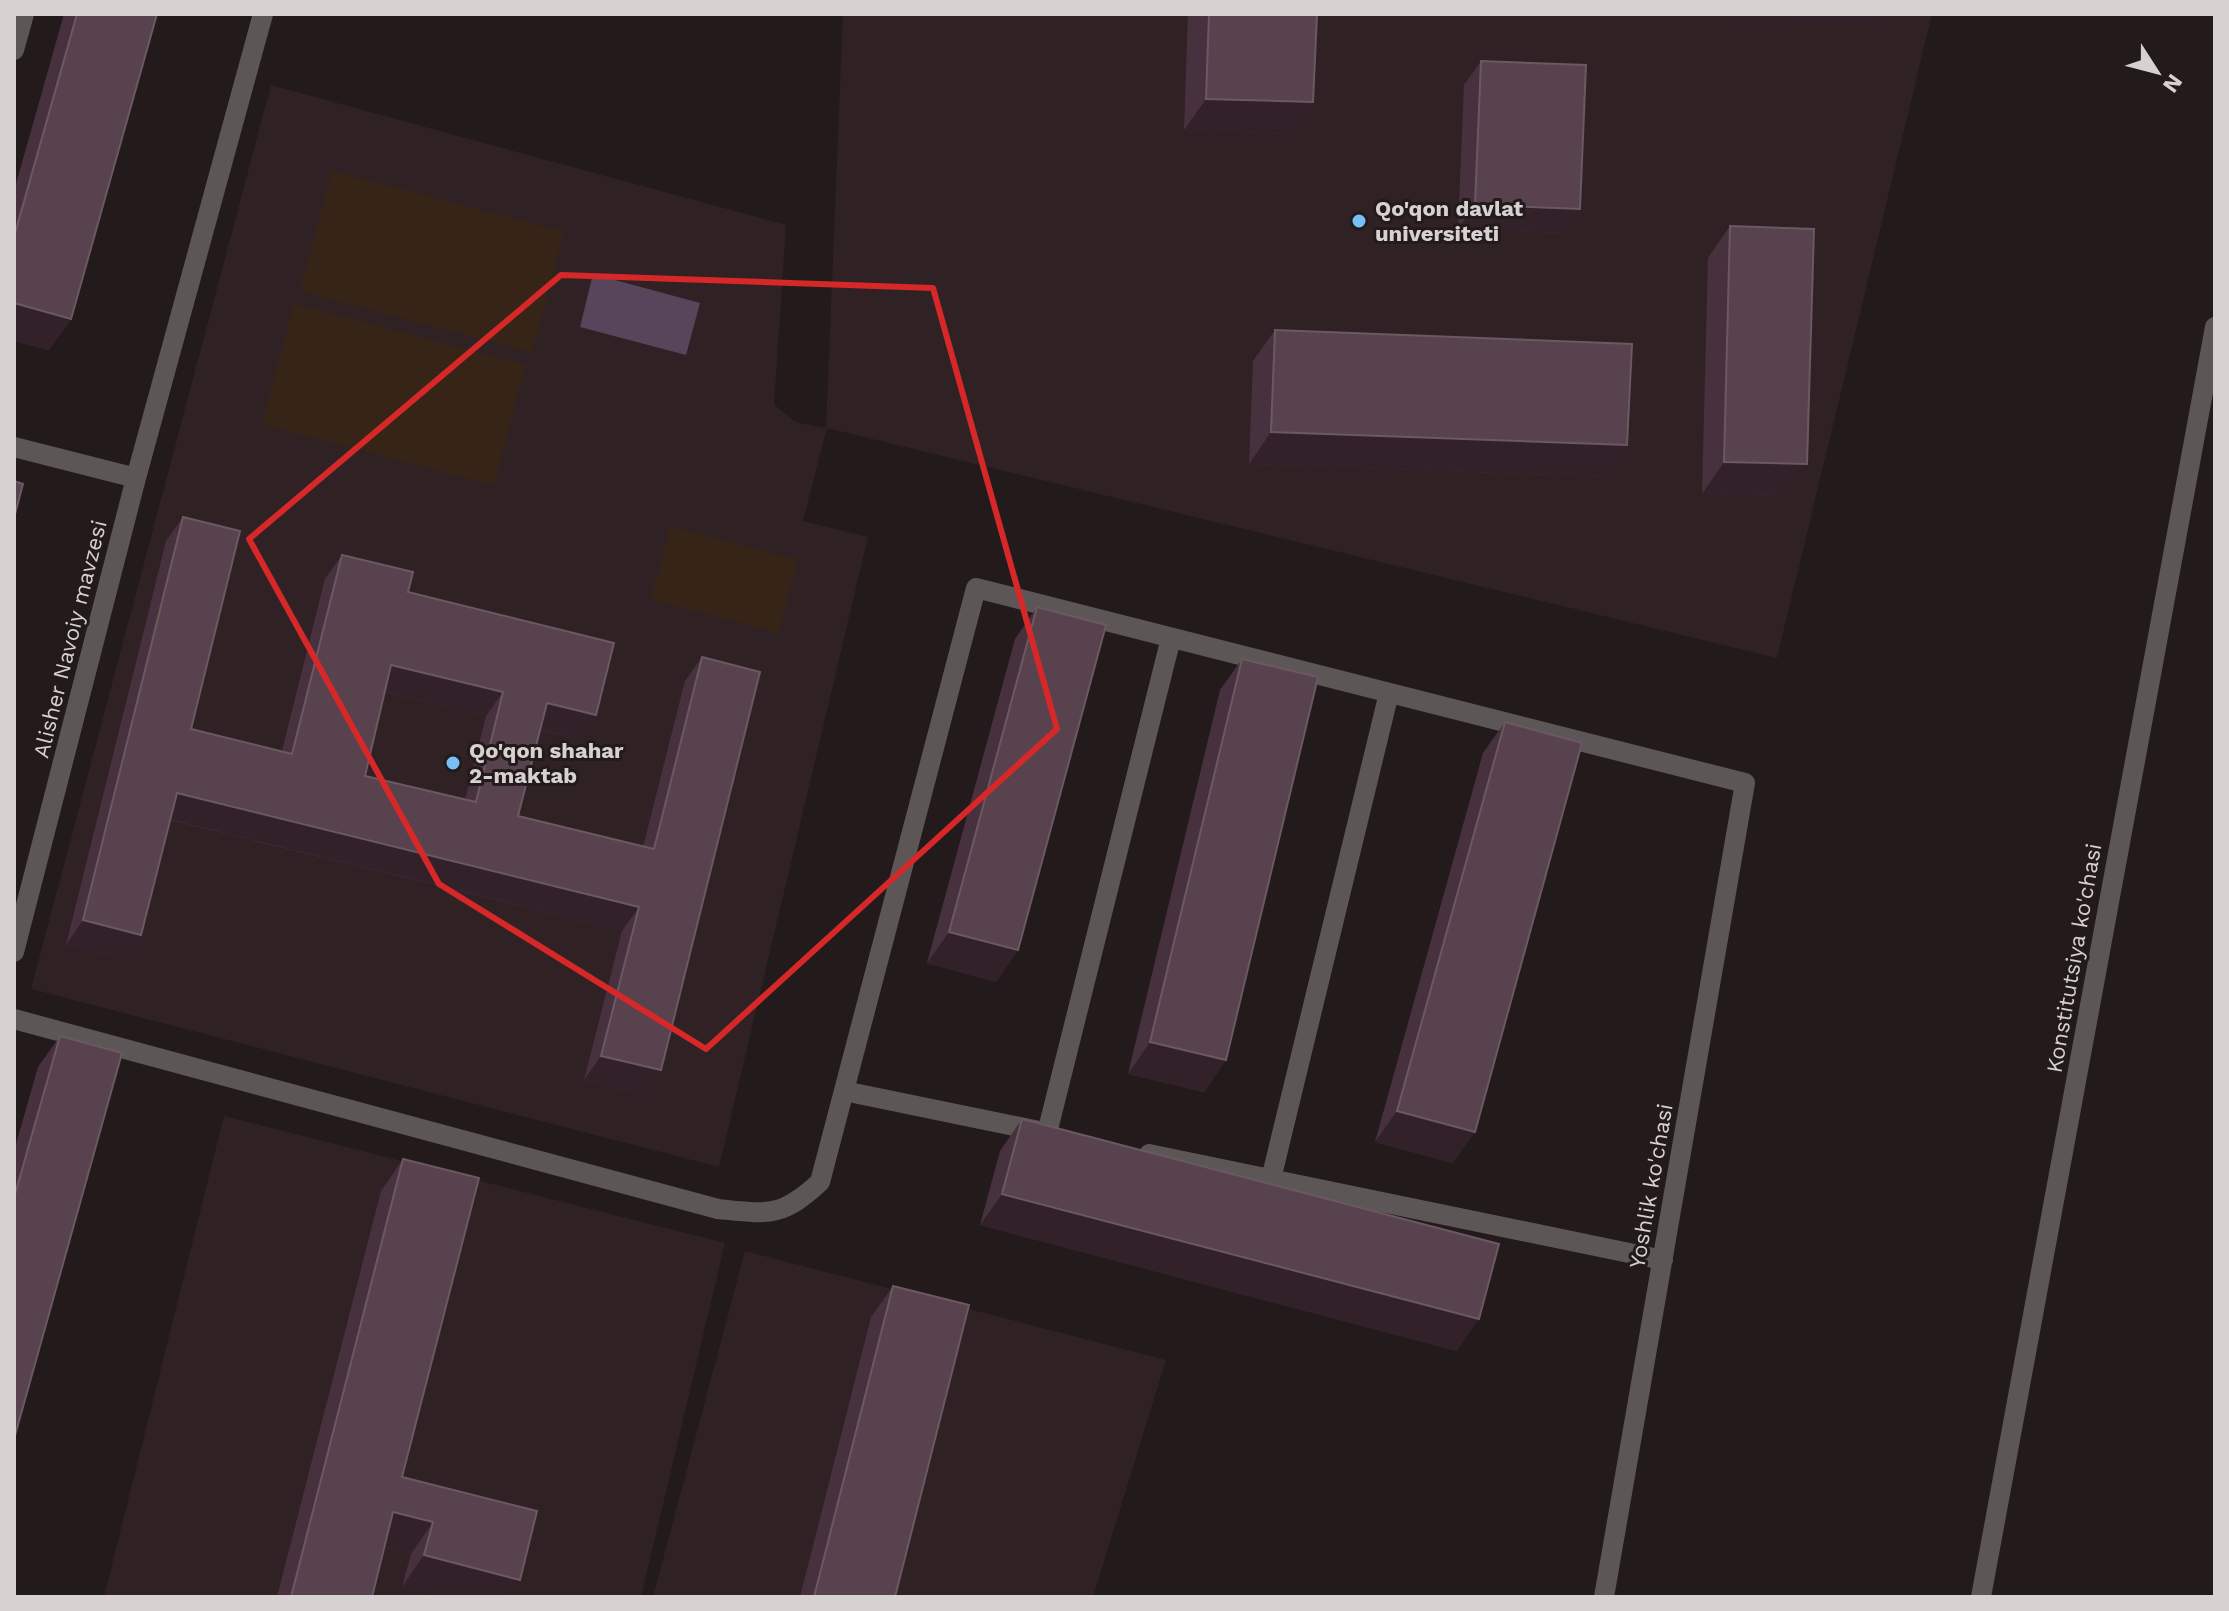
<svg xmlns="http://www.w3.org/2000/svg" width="2229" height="1611" font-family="'Work Sans',sans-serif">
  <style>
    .built { fill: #302224 }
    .green { fill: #362516 }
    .water { fill: #56455b }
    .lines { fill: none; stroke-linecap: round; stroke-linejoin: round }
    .minor { stroke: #5c5756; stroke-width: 20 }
    .wall { fill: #48313e; fill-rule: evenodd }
    .shaded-wall { fill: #332129 }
    .building { fill: #57424e; stroke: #6b5962; stroke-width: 2; fill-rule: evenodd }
    .marked { fill: none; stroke: #d62828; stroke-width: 6; stroke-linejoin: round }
    .poi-dot { fill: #76c0f7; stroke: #231a1b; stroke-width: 3 }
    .labels { text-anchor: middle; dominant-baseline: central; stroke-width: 6; stroke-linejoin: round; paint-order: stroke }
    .poi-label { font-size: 22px; font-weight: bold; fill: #d7d1d1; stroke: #231a1b; text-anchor: start }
    .street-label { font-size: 22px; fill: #d7d1d1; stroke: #231a1b }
  </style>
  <rect width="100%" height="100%" fill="#231a1b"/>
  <path class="built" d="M843,14H1932L1777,658L827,428L803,521L868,537L719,1167L31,989L271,85L786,225L774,404L795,422L826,428Z
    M224,1116L725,1243L641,1597H104Z
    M745,1251L1166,1360L1093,1597H653Z"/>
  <path class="green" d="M332,171L564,232L532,352L300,291Z
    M294,304L525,365L494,485L262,424Z
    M671,527L798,560L778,633L651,599Z"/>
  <path class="water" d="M593,274L700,303L686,355L580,327Z"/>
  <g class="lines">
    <path class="minor" d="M14,50L24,14
      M14,447L136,478
      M14,952L136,478L263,14
      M14,1019L718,1209C768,1214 781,1218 820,1182L976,588L1745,783L1604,1597
      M844,1091L1044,1132
      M1047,1133L1171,638
      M1149,1154L1663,1260
      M1271,1179L1389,693
      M1981,1597L2215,327"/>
  </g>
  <path class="wall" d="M64,14H157L71,319L49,350L14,341V191Z
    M1188,14H1317L1313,102L1291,134L1184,130Z
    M1481,61L1563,233L1458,229L1464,85Z
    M1730,226L1785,496L1702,494L1708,258Z
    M1275,330L1605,477L1249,464L1253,361Z
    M183,517L191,729L282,751L325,579L342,555L408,592L596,715L579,739L540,730L518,816L643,847L685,681L702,657L661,1070L644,1095L584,1080L622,931L170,820L141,935L124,959L66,945L166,541ZM385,692L486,716L465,800L365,776Z
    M1037,607L1018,950L996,982L927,963L1015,639Z
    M1242,659L1226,1060L1204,1092L1128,1074L1220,690Z
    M1505,722L1453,1163L1375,1142L1483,753Z
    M60,1036L14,1439V1151L38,1067Z
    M1022,1119L1457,1351L980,1225L1000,1151Z
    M403,1159L402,1477L537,1511L402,1587L411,1554L384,1547L372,1597H277L381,1191Z
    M893,1286L895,1597H800L871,1317Z"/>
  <path class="shaded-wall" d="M1728,14H1884L1875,26L1725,18Z
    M1206,99L1313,102L1291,134L1184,130Z
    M1475,205L1580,209L1563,233L1458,229Z
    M14,303L71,319L49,350L14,341Z
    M1271,432L1627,445L1605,477L1249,464Z
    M1724,462L1807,464L1785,496L1702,494Z
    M391,665L503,692L486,716L374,689Z
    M547,703L596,715L579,739L530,727Z
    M177,793L639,907L622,931L160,817Z
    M83,920L141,935L124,959L66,945Z
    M949,932L1018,950L996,982L927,963Z
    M1150,1042L1226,1060L1204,1092L1128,1074Z
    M601,1056L661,1070L644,1095L584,1080Z
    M1397,1111L1475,1132L1453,1163L1375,1142Z
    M1002,1194L1479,1319L1457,1351L980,1225Z
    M393,1512L433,1522L411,1554L371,1543Z
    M424,1555L520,1580L508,1597H441L402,1587Z"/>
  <path class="building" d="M77,14H157L71,319L14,303V237Z
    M1209,14H1317L1313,102L1206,99Z
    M1481,61L1586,65L1580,209L1475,205Z
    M1730,226L1814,229L1807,464L1724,462Z
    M1275,330L1632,344L1627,445L1271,432Z
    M14,481L23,484L14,518Z
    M183,517L240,531L191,729L292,754L342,555L413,572L408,592L614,643L596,715L547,703L518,816L654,849L702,657L760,672L661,1070L601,1056L639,907L177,793L141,935L83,920ZM391,665L503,692L476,802L365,776Z
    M1037,607L1106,625L1018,950L949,932Z
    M1242,659L1318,677L1226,1060L1150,1042Z
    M1505,722L1582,743L1475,1132L1397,1111Z
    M60,1036L122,1053L14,1439V1198Z
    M1022,1119L1499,1244L1479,1319L1002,1194Z
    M403,1159L479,1178L402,1477L537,1511L520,1580L424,1555L433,1522L393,1512L372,1597H291Z
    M893,1286L969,1305L895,1597H814Z"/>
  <path class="marked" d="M561,275L933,288L1057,729L706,1049L439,884L249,539Z"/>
  <g class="poi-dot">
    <circle cx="1359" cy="221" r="8"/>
    <circle cx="453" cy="763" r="8"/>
  </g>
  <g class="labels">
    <g class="poi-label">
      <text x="1375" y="208">Qo'qon davlat<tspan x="1375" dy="25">universiteti</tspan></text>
      <text x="469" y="750">Qo'qon shahar<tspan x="469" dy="25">2-maktab</tspan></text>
    </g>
    <g class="street-label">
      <text transform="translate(70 639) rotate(-76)">Alisher Navoiy mavzesi</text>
      <text transform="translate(2074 958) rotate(-80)">Konstitutsiya ko'chasi</text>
      <text transform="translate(1651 1186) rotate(-80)">Yoshlik ko'chasi</text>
    </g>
  </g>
  <rect width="2229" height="1611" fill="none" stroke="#d7d1d1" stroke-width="32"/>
  <g transform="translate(2157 72) rotate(126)" stroke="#231a1b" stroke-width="6" paint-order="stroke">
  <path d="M0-6L14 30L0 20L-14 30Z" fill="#d7d1d1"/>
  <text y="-12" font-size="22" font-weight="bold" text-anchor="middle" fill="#d7d1d1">N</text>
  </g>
</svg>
